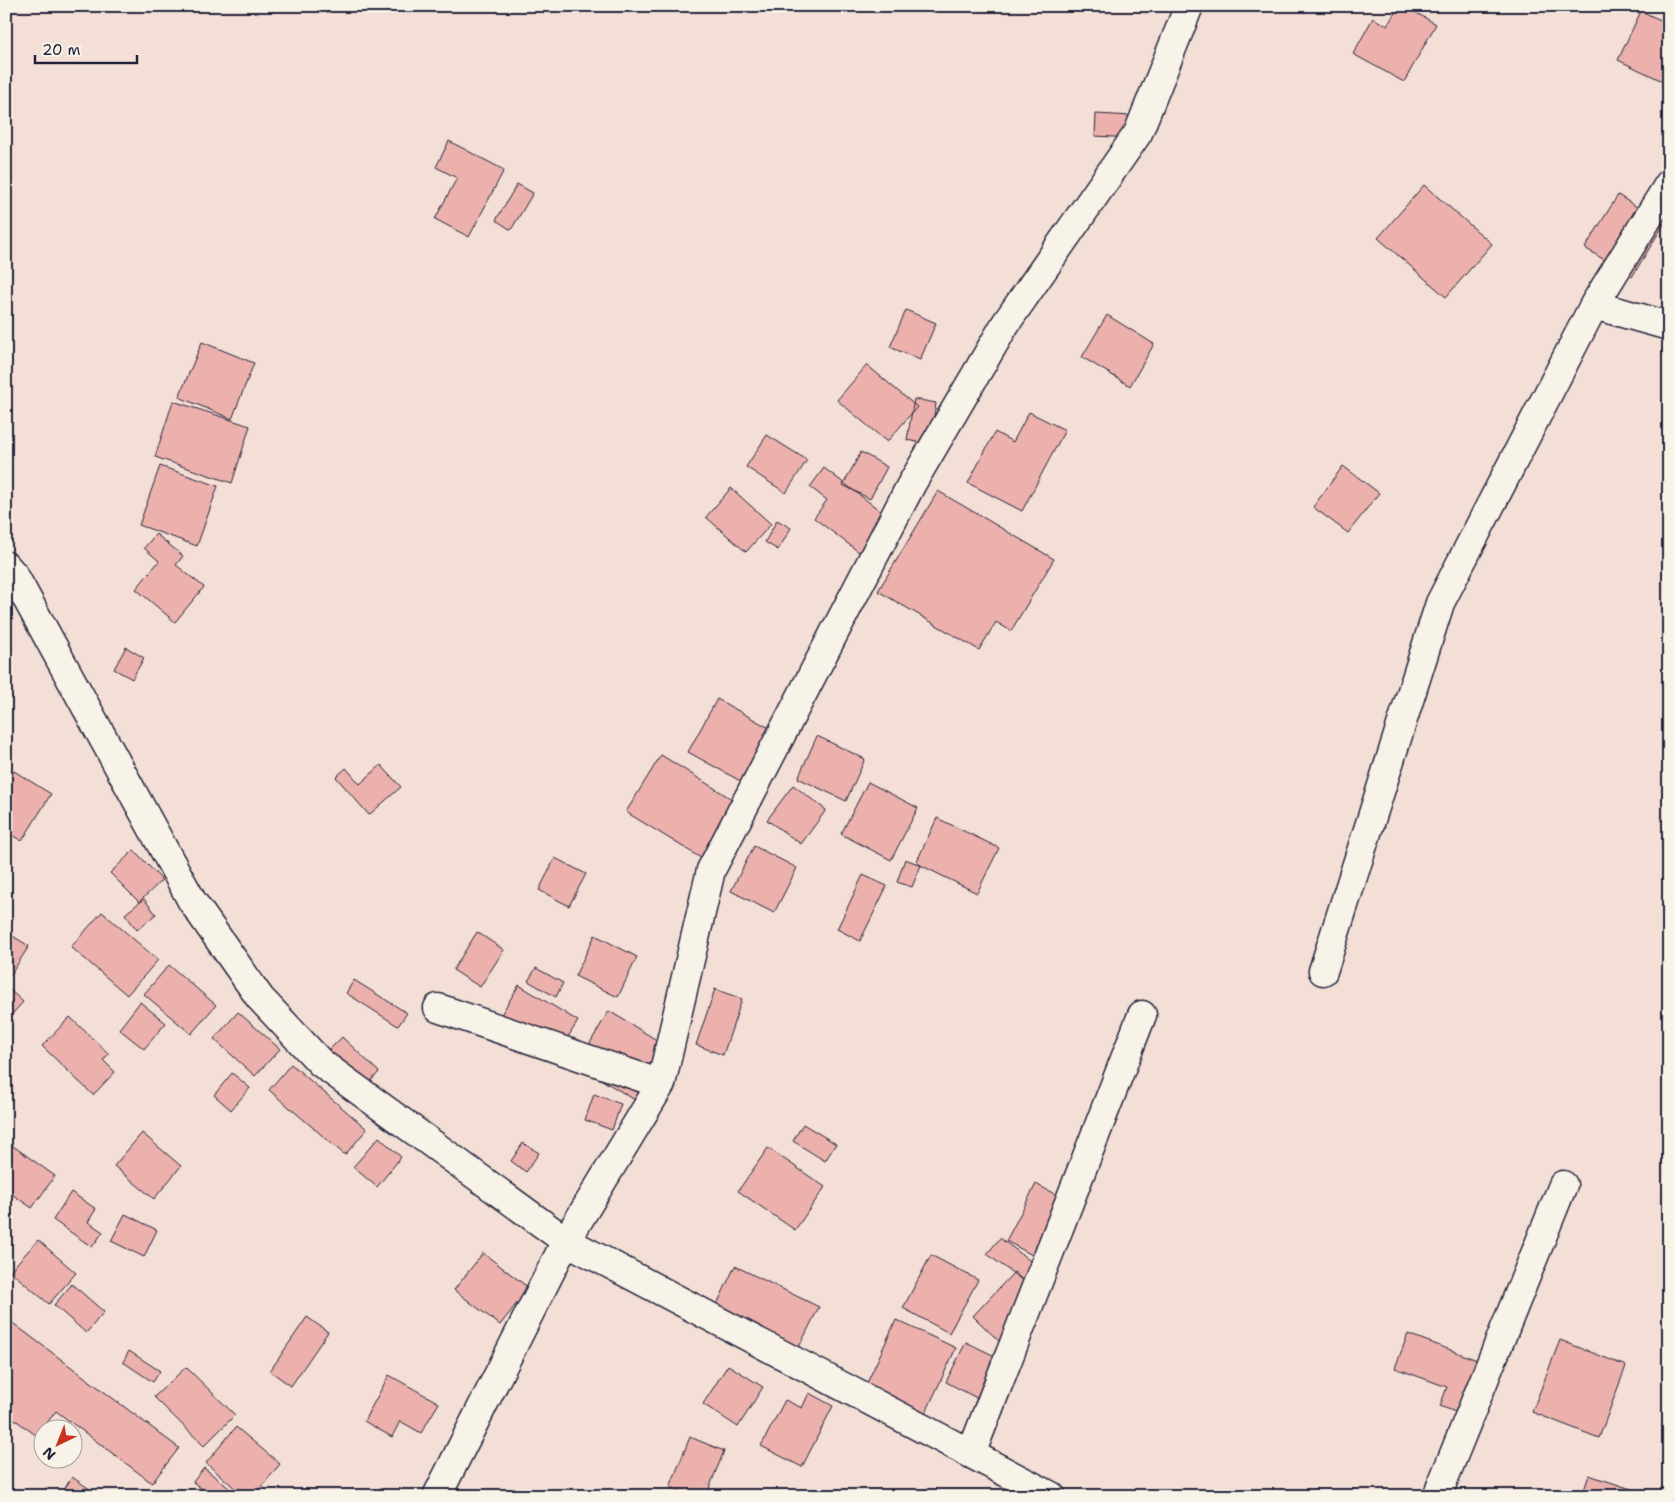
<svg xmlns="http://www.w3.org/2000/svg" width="1675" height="1502" font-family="'Shantell Sans',sans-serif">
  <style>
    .building { fill: #ecb1ac; stroke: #22223b }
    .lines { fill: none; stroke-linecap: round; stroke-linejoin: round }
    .minor-casing { stroke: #22223b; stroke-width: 31 }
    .minor { stroke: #f7f3e8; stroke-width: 28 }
  </style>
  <rect width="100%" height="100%" fill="#f4dfd6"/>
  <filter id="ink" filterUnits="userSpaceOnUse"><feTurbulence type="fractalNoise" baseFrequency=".02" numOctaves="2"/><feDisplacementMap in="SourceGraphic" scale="10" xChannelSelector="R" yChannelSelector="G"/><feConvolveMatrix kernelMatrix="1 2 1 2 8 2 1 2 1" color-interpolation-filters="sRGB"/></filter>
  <g filter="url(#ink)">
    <path class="building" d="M1399,6H1404L1436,24L1404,82L1353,54L1373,18L1387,26Z
      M1641,11L1669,24V84L1618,60Z
      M1096,114L1133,116V138L1095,136Z
      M449,141L504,170L469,237L435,219L457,178L436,167Z
      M517,184L533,193L511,230L496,220Z
      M1424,185L1492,244L1446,297L1378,238Z
      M1618,195L1664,224L1632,277L1585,248Z
      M906,310L936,323L920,360L890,347Z
      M1107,315L1154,344L1130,386L1082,357Z
      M202,342L254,363L232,419L179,397Z
      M867,365L917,407L887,442L837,400Z
      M914,399L936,403L930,445L907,440Z
      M173,401L250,426L232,483L155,457Z
      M1029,412L1065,430L1022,511L968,483L995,432L1013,442Z
      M767,435L807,460L786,493L746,467Z
      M861,452L887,467L870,499L843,485Z
      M160,466L218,486L197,546L139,525Z
      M1343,466L1379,493L1348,533L1313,507Z
      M824,468L899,525L872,562L814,518L827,500L810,487Z
      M731,488L771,524L746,552L706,517Z
      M938,491L1054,559L1011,631L996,622L979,650L878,591Z
      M777,520L791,528L778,550L765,542Z
      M156,534L183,556L176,565L204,587L175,622L136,589L159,561L144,548Z
      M126,647L144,658L132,679L114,669Z
      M717,699L773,730L744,783L688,752Z
      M6,732L12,736L6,744Z
      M817,736L865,759L846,801L798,778Z
      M661,755L735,801L719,869L626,812Z
      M381,765L401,787L369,815L336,777L346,768L360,784Z
      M14,771L51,794L22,841L6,832V783Z
      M868,782L918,808L891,860L841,834Z
      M793,785L826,810L801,844L767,820Z
      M937,818L999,848L977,893L916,863Z
      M754,846L797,868L774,913L731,891Z
      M134,850L162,880L139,902L110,873Z
      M555,858L586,874L569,906L539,890Z
      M905,859L921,865L912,887L897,882Z
      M863,875L887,886L860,941L837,929Z
      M144,899L156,914L137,930L125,914Z
      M102,912L158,960L127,995L71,947Z
      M6,932L29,946L8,979L6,978Z
      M477,932L504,950L480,987L453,970Z
      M595,935L637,957L618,997L575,976Z
      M169,965L216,1005L191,1034L144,994Z
      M536,968L563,983L556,997L528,981Z
      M354,980L407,1013L398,1026L346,993Z
      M519,985L578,1021L568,1037L587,1048L609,1011L683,1056L650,1109L499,1018Z
      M715,989L742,999L723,1055L696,1045Z
      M10,990L23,1002L6,1021V995Z
      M140,1002L166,1023L144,1049L119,1029Z
      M238,1012L280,1049L255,1076L214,1039Z
      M70,1017L109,1054L103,1060L115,1072L93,1095L42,1046Z
      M342,1037L379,1072L356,1097L318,1061Z
      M291,1064L367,1129L345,1155L269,1090Z
      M232,1073L250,1088L231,1110L214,1095Z
      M594,1094L621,1104L612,1130L585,1120Z
      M803,1124L836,1144L825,1161L793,1141Z
      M142,1133L181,1166L154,1199L114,1166Z
      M379,1137L401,1157L377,1187L353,1167Z
      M523,1143L539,1153L526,1172L511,1161Z
      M13,1146L55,1176L32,1208L6,1190V1156Z
      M768,1148L825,1187L795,1230L738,1191Z
      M1036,1184L1077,1206L1047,1263L1006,1241Z
      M71,1192L96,1209L88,1222L103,1232L92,1247L53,1220Z
      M125,1214L157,1230L144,1257L111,1241Z
      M1000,1238L1050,1276L1038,1292L987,1254Z
      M38,1240L76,1273L49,1304L10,1271Z
      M483,1253L529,1288L500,1325L454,1290Z
      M931,1255L978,1280L949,1333L903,1308Z
      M735,1266L819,1307L794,1357L711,1317Z
      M1014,1272L1046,1302L1004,1346L973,1316Z
      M72,1284L104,1312L86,1333L54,1305Z
      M307,1317L328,1332L291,1386L270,1371Z
      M6,1318L179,1448L152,1483L56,1411L37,1436L6,1413Z
      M896,1320L956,1348L920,1425L861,1396Z
      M1408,1334L1496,1367L1476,1420L1440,1406L1447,1387L1395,1368Z
      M1560,1340L1626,1366L1599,1438L1532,1412Z
      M966,1342L1015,1366L994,1407L946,1382Z
      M129,1351L160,1371L153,1382L123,1362Z
      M728,1365L763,1387L738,1427L703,1404Z
      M186,1367L235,1415L204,1446L154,1397Z
      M389,1375L439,1403L421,1433L400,1421L392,1437L364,1421Z
      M809,1393L833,1406L802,1467L761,1446L785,1400L802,1408Z
      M236,1427L280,1464L254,1496H244L206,1463Z
      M690,1437L724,1451L706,1496H692L670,1487Z
      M204,1468L239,1496H211L193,1482Z
      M1589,1475L1643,1493L1642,1496H1582Z
      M72,1477L100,1496H60Z"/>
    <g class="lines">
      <defs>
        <path id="minor" d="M1594,305L1669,326
          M6,566L14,575L192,901L260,998L321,1063L566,1241L1051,1496
          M1323,971L1440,603L1594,305L1669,184
          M438,1008L661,1084
          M971,1454L1142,1015
          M437,1496L566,1241L661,1084L711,870L911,485L1006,323L1138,133L1189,6
          M1437,1496L1563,1185"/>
      </defs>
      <use href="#minor" class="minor-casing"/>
      <use href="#minor" class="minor"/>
    </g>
  </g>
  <rect width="1675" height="1502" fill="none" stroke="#f7f3e8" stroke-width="25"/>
  <rect x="12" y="12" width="1650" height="1477" fill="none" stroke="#22223b" stroke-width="2" filter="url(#ink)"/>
  <g transform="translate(58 1444) rotate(223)"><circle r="24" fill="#f7f3e8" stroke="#a29fa3"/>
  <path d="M0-4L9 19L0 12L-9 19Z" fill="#c8321e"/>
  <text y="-8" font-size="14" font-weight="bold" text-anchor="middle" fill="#22223b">N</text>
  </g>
  <path d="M35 55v8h102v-8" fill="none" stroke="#22223b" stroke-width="2.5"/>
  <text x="42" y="55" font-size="15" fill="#22223b" stroke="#f7f3e8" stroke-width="4" paint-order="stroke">20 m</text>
</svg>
